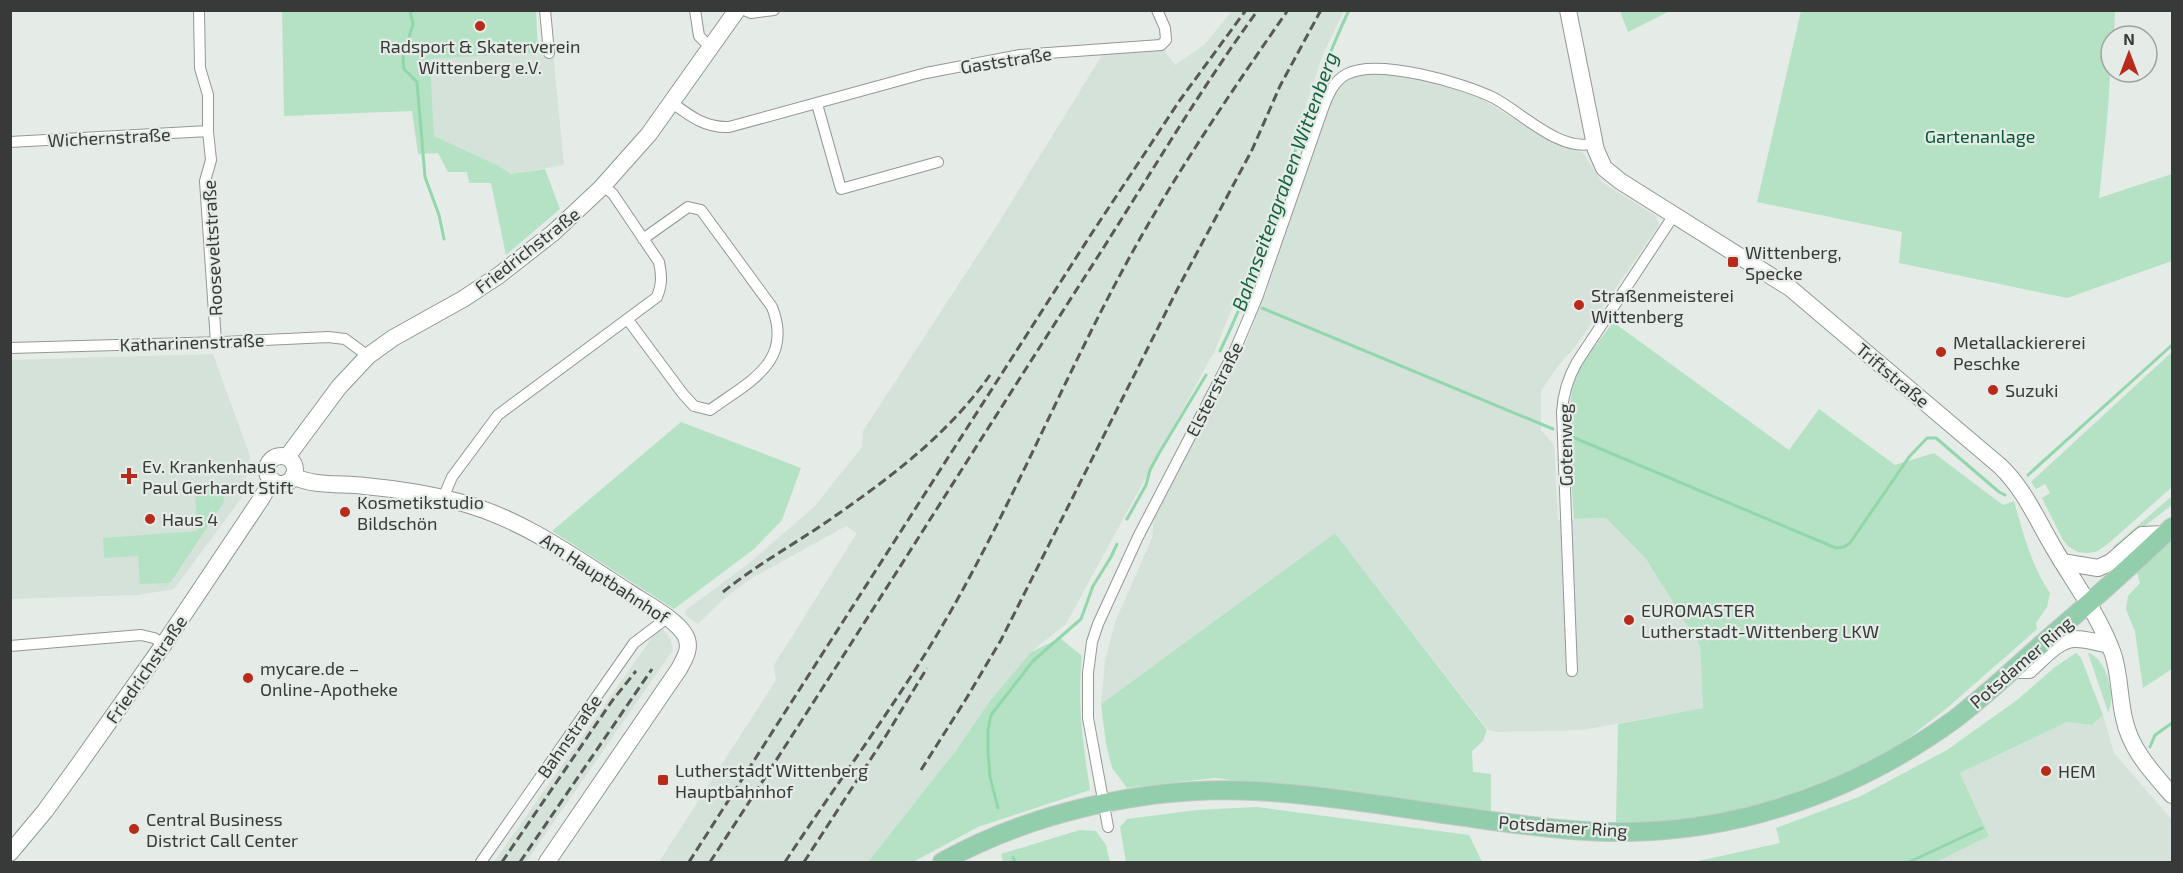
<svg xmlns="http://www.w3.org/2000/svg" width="2183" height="873" font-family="'Exo 2',sans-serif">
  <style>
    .built { fill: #d5e2d9 }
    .green { fill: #b5e2c5 }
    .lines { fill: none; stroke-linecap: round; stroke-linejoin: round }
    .stream { stroke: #92d7ac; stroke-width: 3 }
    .street-casing { stroke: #939894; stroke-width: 12 }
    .secondary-casing { stroke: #939894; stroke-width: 18 }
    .primary-casing { stroke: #c7c8c8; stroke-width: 20 }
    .street { stroke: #fff; stroke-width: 10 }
    .secondary { stroke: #fff; stroke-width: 16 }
    .primary { stroke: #92cdac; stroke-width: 18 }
    .rail { stroke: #565957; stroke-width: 3; stroke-dasharray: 9 4.5; stroke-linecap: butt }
    .poi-dot { fill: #b82b1a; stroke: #e5ebe7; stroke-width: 2 }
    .labels { text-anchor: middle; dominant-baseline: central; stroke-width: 4.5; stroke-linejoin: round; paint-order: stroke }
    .poi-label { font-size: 18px; fill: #383a39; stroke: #e5ebe7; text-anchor: start }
    .street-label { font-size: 18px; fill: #383a39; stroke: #e5ebe7 }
    .park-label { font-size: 18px; fill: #005932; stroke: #e5ebe7 }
    .water-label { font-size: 20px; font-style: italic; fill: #15643c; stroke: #e5ebe7 }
  </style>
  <rect width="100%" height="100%" fill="#e5ebe7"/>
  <path class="built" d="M1232,11H1344L1323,54L1263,234L1215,350L1066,624L1031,652L989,702L957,749L868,862H659L776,680L774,665L857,533L846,526L752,578L727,596L698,624L685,615L686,610L748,564L814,507L862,447L863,431L994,230L1104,52L1164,50L1175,65L1204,45Z
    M553,52L564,165L511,174L497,165L434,136L430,59Z
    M1380,71L1423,80L1477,96L1547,139L1583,153L1602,182L1656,216L1659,225L1575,347L1557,367L1541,391V430L1554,445L1558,520L1606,518L1646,559L1700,646L1703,708L1582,730L1498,732L1488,730L1335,533L1101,704L1105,661L1115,622L1152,538L1154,516L1243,350L1266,292L1325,113L1335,90L1343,81L1354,74Z
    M213,354L250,456L243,496L174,589L138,595L11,599L10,360Z
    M660,626L670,638L673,650L526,862H494Z
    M2103,715L2114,753L2172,820V862H1936L1989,835L1960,773L2067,722L2092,725Z"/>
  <path class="green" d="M282,11H536L538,53L430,59L434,136L497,165L511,174L545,169L560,209L506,255L491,183H469L467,172H448L438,153L418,154L412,111L284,116Z
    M1620,11H1670L1628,32Z
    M1801,11H2115L2114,36H2111C2111,90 2105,144 2099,198L2172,174V261L2067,298L1899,263L1902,232L1757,202Z
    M1613,322L1789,450L1819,409L1895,465L1934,453L2003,505L2014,501C2023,533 2031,565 2050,593L2047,607L2036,623L2037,629L1947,708L1901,744L1875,760L1814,788L1750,808L1683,820L1616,824L1618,724L1703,708L1700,646L1646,559L1606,518L1574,519C1572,481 1562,405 1578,372C1587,354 1602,338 1613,322Z
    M2172,352V487L2109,543L2096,552L2087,553L2078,552L2069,547L2063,540L2042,498L2050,493L2045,484L2036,489L2031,482Z
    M681,422L801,468L782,520L754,549L674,609L552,531Z
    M195,487H223L224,502L170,583L140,584L138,556L104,558L103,538L197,531Z
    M2172,496V505L2147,524L2115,553L2113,547Z
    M1335,533L1487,730L1483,741L1472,751L1473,772L1491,774V812L1215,778L1127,788L1112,768L1106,744L1101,704Z
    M2172,538V669L2143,688L2135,632L2126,609L2128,596L2140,583L2137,573Z
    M1060,638L1082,656C1077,705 1083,742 1090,790L978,827L913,862H868L957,749L989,702L1031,652Z
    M2076,653L2081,658L2103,715L2092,725L2067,722L1960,773L1989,836L1936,862H1694L1780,843L1776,828L1859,797L1947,750L2017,700L2055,667Z
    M2088,653C2106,657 2117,698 2108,712Z
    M1257,807L1469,835L1482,862H1126L1120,827L1127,819L1197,810Z
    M1080,830L1096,831L1106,845L1110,862H1003L1001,854Z"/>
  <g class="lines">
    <path class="stream" d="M410,10L413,24L403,58L404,69L417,82L425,177L439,215L444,239
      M1262,308L1553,429
      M1220,351C1274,242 1297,120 1349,10
      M1570,436L1836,548L1844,547L1850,543L1909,457L1927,438H1936L1999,492L2005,495
      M2028,475L2172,345
      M1127,519L1146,485L1150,470L1158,455L1206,375
      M2150,747L2155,735L2172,723
      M998,808L990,777L988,752V730L991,715L1033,661L1081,619L1093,586L1111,557L1117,544
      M1013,857L1015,862
      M1909,862L1982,828"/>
    <defs>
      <path id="street" d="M199,10L200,68L208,95V131L211,160L205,181L216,342
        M545,10L549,53
        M695,10L699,36L710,47
        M744,10L751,13L774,10
        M671,102C690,116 705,128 729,127L926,73L1020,55L1161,45L1166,40L1165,28L1157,10
        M817,104L841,189L938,162
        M10,142L208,131
        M628,320L683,394L694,406L710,410C748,382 794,363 772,307L701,210L688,207L643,239
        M10,348L223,342L328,337L345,339L368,356
        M443,498L452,477L498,415L657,297C662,285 662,276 659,262L613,194L604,186
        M10,646L141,635L154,638L164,644
        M1572,671L1562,412C1563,394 1568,378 1577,362L1674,215
        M1108,827L1088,718V673L1092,642L1098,624L1138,537L1235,350L1257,298L1322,111C1327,97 1333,81 1347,74C1378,58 1464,83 1494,98C1522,113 1562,154 1595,143
        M481,862L634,643L667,618"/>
      <path id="secondary" d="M1568,10L1596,150L1604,168L1620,181L1790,288L2000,466C2025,490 2037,520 2055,550C2075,584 2100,617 2113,654C2120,675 2119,697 2124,718C2130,749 2152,772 2172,795
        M267 470a14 14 0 1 1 28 0a14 14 0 1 1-28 0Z
        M287,457L339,387L368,356L393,338L463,299L498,276L553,233L601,188L649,134L737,10
        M293,476C315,487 342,483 365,486C397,489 429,494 459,502C521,518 574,557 627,591C643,602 675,618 685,635C692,647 685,658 679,669L547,862
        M2062,562L2098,568L2111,562L2142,535L2165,534
        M2014,670H2029C2041,660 2058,638 2076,639C2087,639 2098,643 2109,645
        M10,853L45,811L77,767L164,644L261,499L272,480"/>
      <path id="primary" d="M942,862C1031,812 1151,785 1254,791C1339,796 1423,812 1508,823C1548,828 1588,833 1629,832C1680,831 1732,823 1782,807C1843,788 1903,757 1955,719C1989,693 2020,663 2052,635C2093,600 2133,564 2172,527"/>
    </defs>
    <use href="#street" class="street-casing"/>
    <use href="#secondary" class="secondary-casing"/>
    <use href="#primary" class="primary-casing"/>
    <use href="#street" class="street"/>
    <use href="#secondary" class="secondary"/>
    <use href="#primary" class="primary"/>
    <path class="rail" d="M723,592C759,563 800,541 838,514C895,474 949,433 990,375
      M921,770L966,699L1001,640L1177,290L1252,150L1280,86L1321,10
      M502,862L612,701L636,671
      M520,862L652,669
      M689,862L1090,236L1180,100L1246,10
      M710,862C837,668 960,471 1086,275C1143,187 1196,95 1258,10
      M785,862C840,778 902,697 952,609C1016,496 1065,376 1127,262C1175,174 1231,92 1288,10
      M804,862L887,734L927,668"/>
  </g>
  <g class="poi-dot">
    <circle cx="480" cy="26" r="6"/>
    <rect x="1727" y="256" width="12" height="12" rx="3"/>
    <circle cx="1579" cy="305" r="6"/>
    <circle cx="1941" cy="352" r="6"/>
    <circle cx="1993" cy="390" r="6"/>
    <path d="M126 467h6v6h6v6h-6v6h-6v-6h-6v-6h6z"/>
    <circle cx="345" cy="512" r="6"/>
    <circle cx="150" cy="519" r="6"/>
    <circle cx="1629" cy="620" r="6"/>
    <circle cx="248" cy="678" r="6"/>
    <circle cx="2046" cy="771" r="6"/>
    <rect x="657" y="774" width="12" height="12" rx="3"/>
    <circle cx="134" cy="829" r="6"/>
  </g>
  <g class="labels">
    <g class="poi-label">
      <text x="480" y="46" text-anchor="middle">Radsport &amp; Skaterverein<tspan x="480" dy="21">Wittenberg e.V.</tspan></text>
      <text x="1745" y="252">Wittenberg,<tspan x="1745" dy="21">Specke</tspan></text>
      <text x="1591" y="295">Straßenmeisterei<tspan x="1591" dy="21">Wittenberg</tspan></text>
      <text x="1953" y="342">Metallackiererei<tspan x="1953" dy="21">Peschke</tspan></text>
      <text x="2005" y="390">Suzuki</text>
      <text x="142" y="466">Ev. Krankenhaus<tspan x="142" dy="21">Paul Gerhardt Stift</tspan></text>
      <text x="357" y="502">Kosmetikstudio<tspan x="357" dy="21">Bildschön</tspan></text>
      <text x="162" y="519">Haus 4</text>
      <text x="1641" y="610">EUROMASTER<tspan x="1641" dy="21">Lutherstadt-Wittenberg LKW</tspan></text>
      <text x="260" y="668">mycare.de –<tspan x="260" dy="21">Online-Apotheke</tspan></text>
      <text x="675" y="770">Lutherstadt Wittenberg<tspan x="675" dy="21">Hauptbahnhof</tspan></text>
      <text x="2058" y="771">HEM</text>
      <text x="146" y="819">Central Business<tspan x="146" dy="21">District Call Center</tspan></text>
    </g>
    <g class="street-label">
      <text transform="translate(1006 60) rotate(-9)">Gaststraße</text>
      <text transform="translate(109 137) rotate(-3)">Wichernstraße</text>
      <text transform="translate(212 248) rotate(-93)">Rooseveltstraße</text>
      <text transform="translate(527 250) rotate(-38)">Friedrichstraße</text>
      <text transform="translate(192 342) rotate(-2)">Katharinenstraße</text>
      <text transform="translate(1893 375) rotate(40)">Triftstraße</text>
      <text transform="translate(1214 389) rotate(-63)">Elsterstraße</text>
      <text transform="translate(1565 445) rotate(-91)">Gotenweg</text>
      <text transform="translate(605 578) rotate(33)">Am Hauptbahnhof</text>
      <text transform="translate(2021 662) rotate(-41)">Potsdamer Ring</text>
      <text transform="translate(146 669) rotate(-55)">Friedrichstraße</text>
      <text transform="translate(569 736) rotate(-55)">Bahnstraße</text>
      <text transform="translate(1563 826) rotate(4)">Potsdamer Ring</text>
    </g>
    <g class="park-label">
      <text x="1980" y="136">Gartenanlage</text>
    </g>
    <g class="water-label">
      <text transform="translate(1284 181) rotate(-70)">Bahnseitengraben Wittenberg</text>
    </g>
  </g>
  <rect width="2183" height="873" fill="none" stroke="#383a39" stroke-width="24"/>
  <g transform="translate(2129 54)"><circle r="28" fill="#e5ebe7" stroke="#a0a4a1" stroke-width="1.5"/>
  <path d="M0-4.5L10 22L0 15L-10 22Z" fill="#b82b1a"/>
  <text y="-9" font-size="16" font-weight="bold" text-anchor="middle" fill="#383a39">N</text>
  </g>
</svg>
